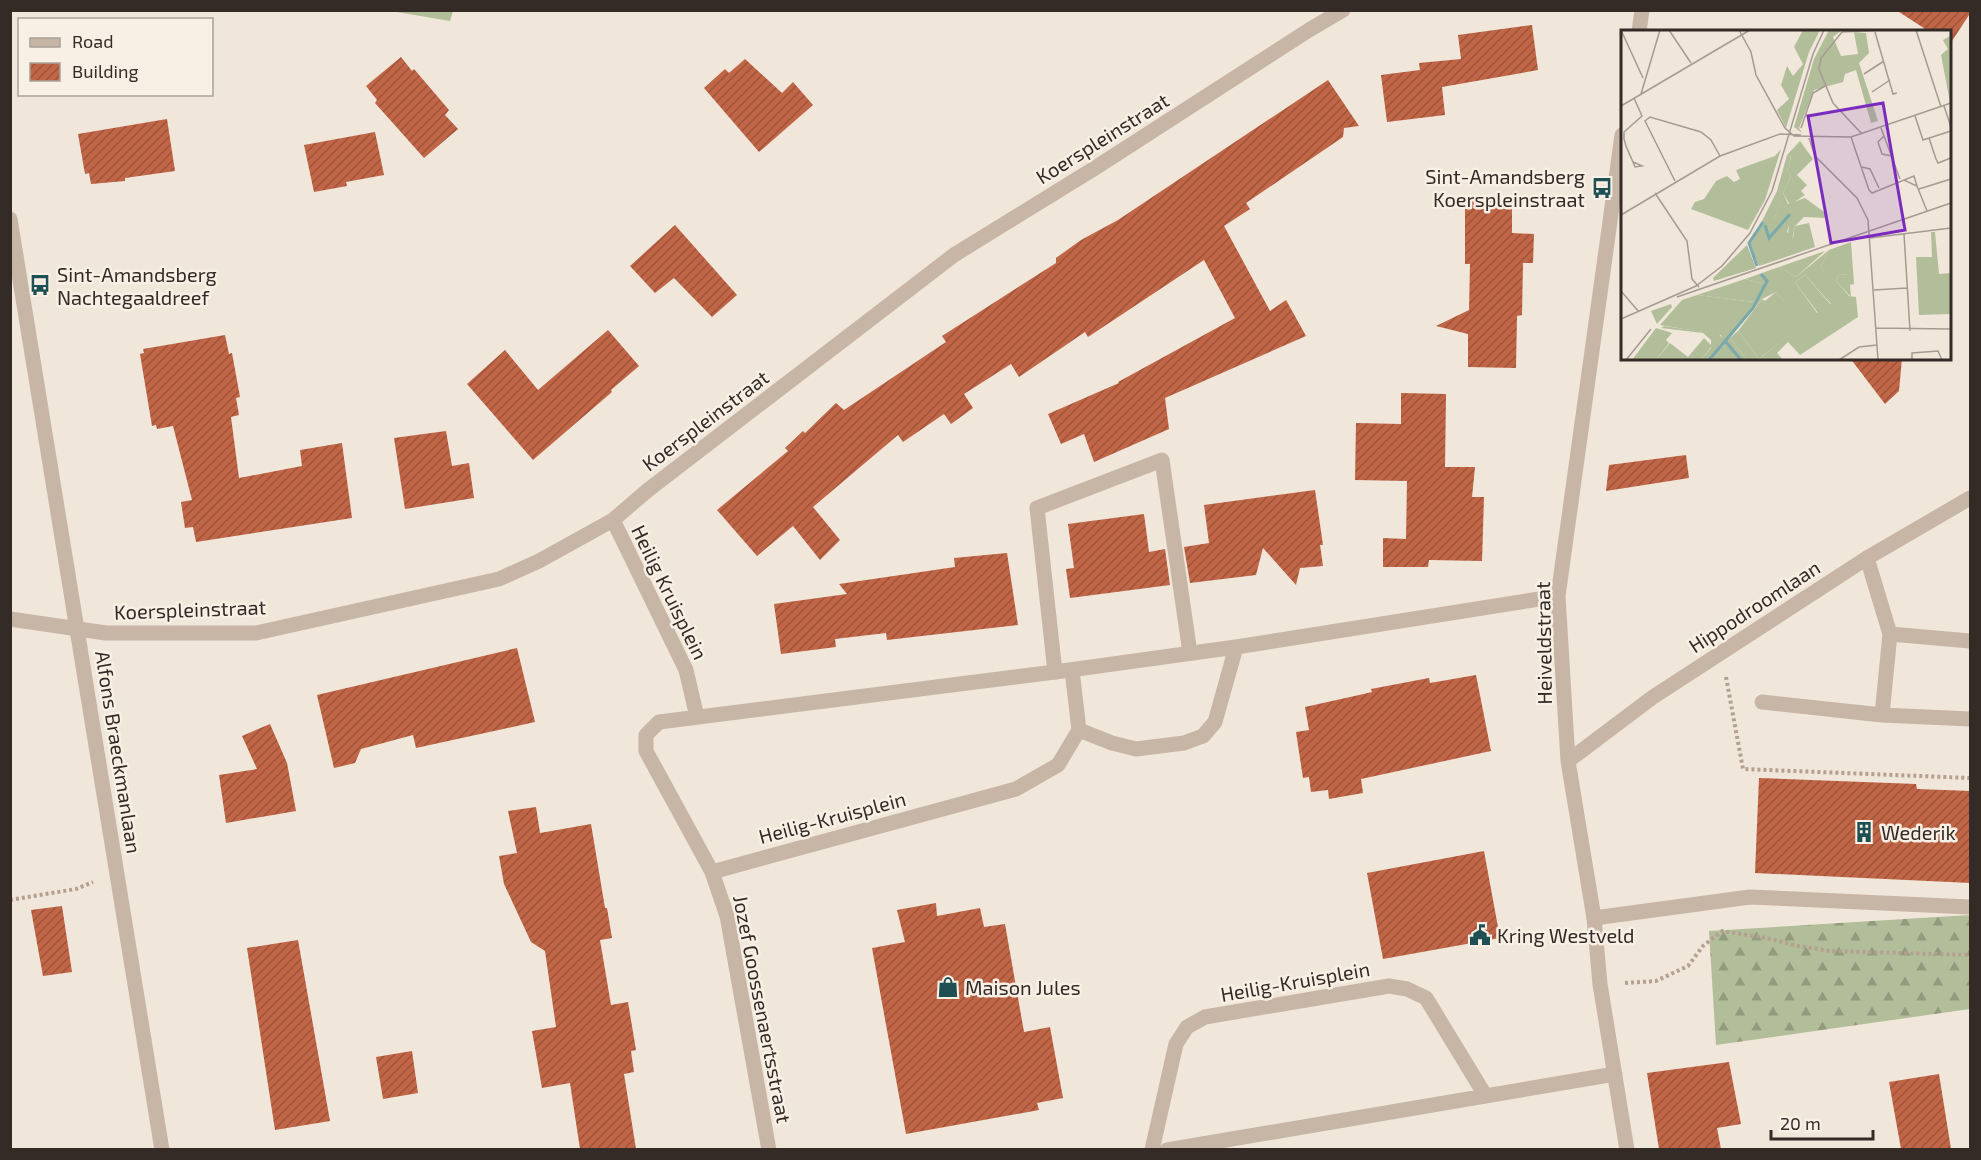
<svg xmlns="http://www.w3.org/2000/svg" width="1981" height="1160" font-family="'Exo 2',sans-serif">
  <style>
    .forest { fill: url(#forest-firs) }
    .building { fill: url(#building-hatch) }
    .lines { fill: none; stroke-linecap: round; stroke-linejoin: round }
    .path { stroke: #b3a090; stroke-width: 4; stroke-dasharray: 3 3; stroke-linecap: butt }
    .lane { stroke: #c7b6a6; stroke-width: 15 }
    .street { stroke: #c7b6a6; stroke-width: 15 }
    .labels { text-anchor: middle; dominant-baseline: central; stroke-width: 5; stroke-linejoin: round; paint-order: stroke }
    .street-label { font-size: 20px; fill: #342b27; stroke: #f8f0e5 }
    .poi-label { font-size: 20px; fill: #342b27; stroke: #f8f0e5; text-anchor: start }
    .inset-river { fill: none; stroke: #7aa9ac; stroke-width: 3 }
    .inset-road { fill: none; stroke: #a59b92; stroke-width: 1.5 }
    .view { fill: #7b2cbf; fill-opacity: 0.15; stroke: #7b2cbf; stroke-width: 3 }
    .inset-edge { fill: none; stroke: #342b27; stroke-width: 3 }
  </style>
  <defs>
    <pattern id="forest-firs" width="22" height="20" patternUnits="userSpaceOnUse" patternTransform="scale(1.5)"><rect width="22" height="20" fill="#b2be9a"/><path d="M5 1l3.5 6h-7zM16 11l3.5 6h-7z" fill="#929b7e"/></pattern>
    <pattern id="building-hatch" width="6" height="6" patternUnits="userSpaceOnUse" patternTransform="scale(1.5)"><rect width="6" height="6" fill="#c16547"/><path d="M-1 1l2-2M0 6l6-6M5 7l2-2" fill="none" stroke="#9e533b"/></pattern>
  </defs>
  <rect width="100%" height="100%" fill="#f0e6d9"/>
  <path class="forest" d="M391,11H453L450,21Z
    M1970,915V1009L1716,1045L1709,931Z"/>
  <path class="building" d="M1896,10H1971V12L1950,44V32H1930Z
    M1532,25L1538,70L1442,87L1445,115L1387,122L1381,75L1420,70L1419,63L1461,59L1458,35Z
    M401,57L412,71L414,69L449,110L445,115L458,129L424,158L375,103L377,100L366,86Z
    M745,59L782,93L793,82L813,105L759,152L704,88L725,69L729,73Z
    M1328,80L1359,126L1344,128L1343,137L1246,203L1250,209L1224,226L1270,311L1286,300L1306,336L1165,398L1169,429L1094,462L1084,434L1061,444L1048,414L1119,383L1118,382L1235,318L1204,260L1088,337L1085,332L1019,377L1011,364L964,394L973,408L951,424L944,414L903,442L898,435L813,507L840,540L820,560L793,526L757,556L717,510L788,451L785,448L803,431L805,433L836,403L844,410L946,342L942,336L1056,263V258L1081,240L1118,220Z
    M167,119L175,171L125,178V181L91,184L89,173L85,174L78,134Z
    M375,132L384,175L346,182L347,186L314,192L304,145Z
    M1465,198L1512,199V233L1534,234L1533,263H1523L1522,315L1517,316L1516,368L1468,367V334L1436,326L1469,310L1470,264H1465Z
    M675,225L737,295L712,317L674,278L655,293L630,266Z
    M608,330L639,366L611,390L612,392L533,460L467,384L505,350L538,390Z
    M225,335L229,354L232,353L240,397L236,398L239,415L231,417L239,478L302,466L300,450L342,443L352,518L196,542L193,527L185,528L181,502L192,500L173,426L157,429L156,425L152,426L140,354L144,353L143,349Z
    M1850,358H1902L1899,391L1885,404Z
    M1401,393L1446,394L1445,467H1475L1472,497H1484L1482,561L1429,560L1428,567H1383V538L1406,539L1407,481L1355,480L1356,423L1401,424Z
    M446,431L452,466L469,463L474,498L405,509L394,438Z
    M1686,455L1689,478L1606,491L1609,465Z
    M1315,490L1323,545H1320L1323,566L1300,568L1296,585L1263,548L1256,575L1190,583L1184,547L1209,543L1204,505Z
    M1144,514L1149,552L1165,549L1170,585L1070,598L1066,569L1074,568L1068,524Z
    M1007,553L1018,625L887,640L886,633L835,639L836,647L781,654L774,604L847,594L839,584L955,567L954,558Z
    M517,648L535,722L416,748L413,735L361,749L355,763L334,768L317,695Z
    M1476,675L1491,751L1361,779L1363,793L1329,799L1328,790L1311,792L1309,777L1303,778L1296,732L1309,730L1305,707L1368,693L1372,692L1371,689L1429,678L1430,683Z
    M270,724L287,763L296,811L226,823L219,775L257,769L242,736Z
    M1759,778L1916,784L1917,789L1971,791V883L1755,873Z
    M536,807L540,833L591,824L605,908H607L612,938L600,940L611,1005L628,1002L636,1050L631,1051L634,1072L624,1074L636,1149H580L570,1083L542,1088L532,1031L556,1027L545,951L531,942L504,884L499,856L517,853L508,811Z
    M1484,851L1500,938L1383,959L1367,873Z
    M936,903L937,916L980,908L984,927L1005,924L1024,1032L1050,1027L1063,1098L1037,1103L1039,1110L906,1134L872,948L905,942L897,910Z
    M62,906L72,972L43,976L31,910Z
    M298,940L330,1121L275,1130L247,948Z
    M412,1051L418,1093L383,1099L376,1057Z
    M1729,1062L1741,1124L1717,1128L1721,1149H1659L1647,1073Z
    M1939,1074L1951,1149H1901L1889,1082Z"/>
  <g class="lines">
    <path class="path" d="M1726,677L1743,769L1970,778
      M10,900L76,889L93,882
      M1625,983L1656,981L1688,966L1703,946L1722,931L1767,938L1798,946L1830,951L1970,955"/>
    <path class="lane" d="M1867,558L1890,634L1970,641
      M1890,634L1882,715L1970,719
      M1055,672L1037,508L1162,460L1190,653
      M1762,702L1882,715
      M1594,918L1750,897L1970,907"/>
    <path class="street" d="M1639,32L1642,10
      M1622,135L1558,596L1568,761L1594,918L1600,984L1627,1150
      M10,219L162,1150
      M613,520L686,670L697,717
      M10,619L106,633H256L499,579L539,561L613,520L648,490L954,255L1095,168L1309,30L1343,10
      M1079,730L1112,743L1136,749L1184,743L1203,736L1215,722L1236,647
      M1568,761L1653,697L1867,558L1970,498
      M712,872L1016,789L1058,765L1079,730L1072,670
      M769,1150L727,916L712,872L646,751V735L659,722L1055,672L1236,647L1558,596
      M1152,1150L1176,1044L1187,1027L1205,1017L1389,986L1407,989L1426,998L1485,1095
      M1167,1150L1615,1074"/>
  </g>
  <defs>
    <symbol id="bus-bare" viewBox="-9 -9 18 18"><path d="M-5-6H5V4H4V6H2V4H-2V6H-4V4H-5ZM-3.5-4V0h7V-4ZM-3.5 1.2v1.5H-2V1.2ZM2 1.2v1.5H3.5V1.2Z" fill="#1e4f53" stroke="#f8f0e5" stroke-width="2.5" paint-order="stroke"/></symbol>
    <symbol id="building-bare" viewBox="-9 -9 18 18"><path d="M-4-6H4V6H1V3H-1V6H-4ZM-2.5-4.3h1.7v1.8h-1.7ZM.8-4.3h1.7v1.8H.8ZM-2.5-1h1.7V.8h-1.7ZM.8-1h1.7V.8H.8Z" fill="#1e4f53" stroke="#f8f0e5" stroke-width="2.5" paint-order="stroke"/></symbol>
    <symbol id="civic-bare" viewBox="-9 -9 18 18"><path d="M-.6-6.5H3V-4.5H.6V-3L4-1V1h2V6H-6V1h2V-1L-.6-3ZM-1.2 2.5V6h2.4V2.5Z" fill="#1e4f53" stroke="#f8f0e5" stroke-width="2.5" paint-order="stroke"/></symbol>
    <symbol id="shop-bare" viewBox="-9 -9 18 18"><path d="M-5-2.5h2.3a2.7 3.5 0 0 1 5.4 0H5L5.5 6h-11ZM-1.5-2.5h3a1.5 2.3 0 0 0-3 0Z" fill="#1e4f53" stroke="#f8f0e5" stroke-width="2.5" paint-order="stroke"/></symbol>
  </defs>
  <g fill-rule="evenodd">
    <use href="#bus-bare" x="1587" y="173" width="30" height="30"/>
    <use href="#bus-bare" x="25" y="270" width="30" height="30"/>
    <use href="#building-bare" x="1849" y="817" width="30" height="30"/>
    <use href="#civic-bare" x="1465" y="920" width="30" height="30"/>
    <use href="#shop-bare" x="933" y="972" width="30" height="30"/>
  </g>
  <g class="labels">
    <g class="street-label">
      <text transform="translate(1102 138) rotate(-32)">Koerspleinstraat</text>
      <text transform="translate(705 420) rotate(-37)">Koerspleinstraat</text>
      <text transform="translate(670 592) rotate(64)">Heilig Kruisplein</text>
      <text transform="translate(1754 606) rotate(-33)">Hippodroomlaan</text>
      <text transform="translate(190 609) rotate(-2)">Koerspleinstraat</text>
      <text transform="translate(1543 643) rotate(-91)">Heiveldstraat</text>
      <text transform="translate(119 752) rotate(81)">Alfons Braeckmanlaan</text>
      <text transform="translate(832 817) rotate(-15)">Heilig-Kruisplein</text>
      <text transform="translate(1295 981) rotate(-10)">Heilig-Kruisplein</text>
      <text transform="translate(763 1009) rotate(79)">Jozef Goossenaertsstraat</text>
    </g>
    <g class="poi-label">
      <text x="1585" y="176" text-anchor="end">Sint-Amandsberg<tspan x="1585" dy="23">Koerspleinstraat</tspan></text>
      <text x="57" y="274">Sint-Amandsberg<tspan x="57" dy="23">Nachtegaaldreef</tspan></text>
      <text x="1881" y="832">Wederik</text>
      <text x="1497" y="935">Kring Westveld</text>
      <text x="965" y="987">Maison Jules</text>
    </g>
  </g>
  <g transform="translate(1621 30)">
    <rect width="330" height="330" fill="#f0e6d9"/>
    <path d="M182,0H199L188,22L165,98L156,80L168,69L160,55L166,36L172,46L182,34L173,17ZM179,111L192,129L176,145L186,155L180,161L184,165L169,175L162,163L170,146L166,141L170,127L166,125ZM160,169L164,174L161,190L168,195L166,202L172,208L174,196L188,193L194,217L153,231V189ZM230,212L233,254L229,255L230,267L215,251L218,244L230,245L203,241L200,237L208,220ZM126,215L135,238L93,251L92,248ZM204,221L175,247L158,237ZM184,245L210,275L197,283L174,252ZM124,249L145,254L133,272L76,265ZM50,274L51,277L36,294L30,281ZM43,296L98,304L103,311L88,330H80L90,318V310L82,303L40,298ZM35,298L51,303L45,310L48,313L35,330H11ZM117,301L138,329L142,326L146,330H126L109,308Z" fill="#b2be9a"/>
    <path d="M208,0H221L212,7L220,26L237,24L233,2L245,3L248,23L238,33L257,91L250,93L235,40L224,44L222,52L193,60L178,98L181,103L173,97L193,29ZM329,6L330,71L329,72L320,25L327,19L322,10ZM160,119L144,170L127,200L70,179L74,172L83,169L95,151L106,146L113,152L119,149L115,140L154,126ZM166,125L170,127L166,141L170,146L162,163L167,174L184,168L206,184V188L183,187L174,196L170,214H166L168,195L157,198L164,175L160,170L153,189V231L138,236L129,215L156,161ZM208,220L200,237L203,241H231L230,245L218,244L215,251L228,266L235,267L237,287L179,325L167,312L156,323L162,330H146L142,326L180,294L155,262L141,269L109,308L126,330H88L102,314L100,305L39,295L61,270L76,265L133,272L145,254L124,249L158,237L175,247ZM184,245L210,274L196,283L174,252Z" fill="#b2be9a" fill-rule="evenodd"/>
    <path d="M310,202H314L318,244L330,243V284L298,285L295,227H311ZM155,262L181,294L138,329L117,301L141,269L144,271ZM83,308L91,316L80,330H35L49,313L67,327Z" fill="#b2be9a"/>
    <path class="inset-river" d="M144,195L148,208L169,184M136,236L128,213L142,192M105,312L120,330M88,330L132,278L146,251L140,244"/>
    <path class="inset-road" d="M0,0L22,48M48,0L70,33M118,0L130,22L135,45L164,98L173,106L230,107L330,73M295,0L320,77M254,2L272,64L276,63M243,44L263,31M251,62L269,50M20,64L39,0M0,76L129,0M323,76L330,97M294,86L302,110L330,101M180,98L192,63L204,56M260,98L279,149M241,104L212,73L198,39L200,28L221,2L262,0M263,106L257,112L261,124L271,126M230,107L248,160M188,108L194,126L236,168L247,190L257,330M308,108L315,129M315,129L317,133L330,128M12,132L21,136L14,137L12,132L5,116L3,109V102L21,86L13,68M241,137L249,139L258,158M283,150L293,146L296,156M54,151L24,91L29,87L80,102L90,110L99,126M298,159L330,149M248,160L251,163L283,150L296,156L306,181M34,163L66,211L71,249L78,257M0,185L99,126L159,104L180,105M283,204L289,301M249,208L330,198M253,260L286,258M0,261L18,282M56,267L330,173M0,289L75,256L101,236L129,203L151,161L192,24L203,0M255,298L330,299M5,330L30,299M218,330L238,317L256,315M291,330V323L317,321L321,330"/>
    <path class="view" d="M262,73L284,200L210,213L187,86Z"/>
    <rect width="330" height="330" class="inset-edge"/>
  </g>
  <rect width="1981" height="1160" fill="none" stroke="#342b27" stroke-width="24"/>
  <rect x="18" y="18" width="195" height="78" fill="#f8f0e5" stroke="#aaa199" stroke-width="1.5"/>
  <rect x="30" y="38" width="30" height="9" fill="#c7b6a6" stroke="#aaa199" stroke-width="1.5"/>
  <text x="72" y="48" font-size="18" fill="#342b27">Road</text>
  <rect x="30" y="63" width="30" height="18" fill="url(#building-hatch)" stroke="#aaa199" stroke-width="1.5"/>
  <text x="72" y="78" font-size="18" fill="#342b27">Building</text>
  <path d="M1771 1130v9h102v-9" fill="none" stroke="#342b27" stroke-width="3"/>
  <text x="1780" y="1130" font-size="18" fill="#342b27" stroke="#f8f0e5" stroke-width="4.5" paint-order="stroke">20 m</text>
</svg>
